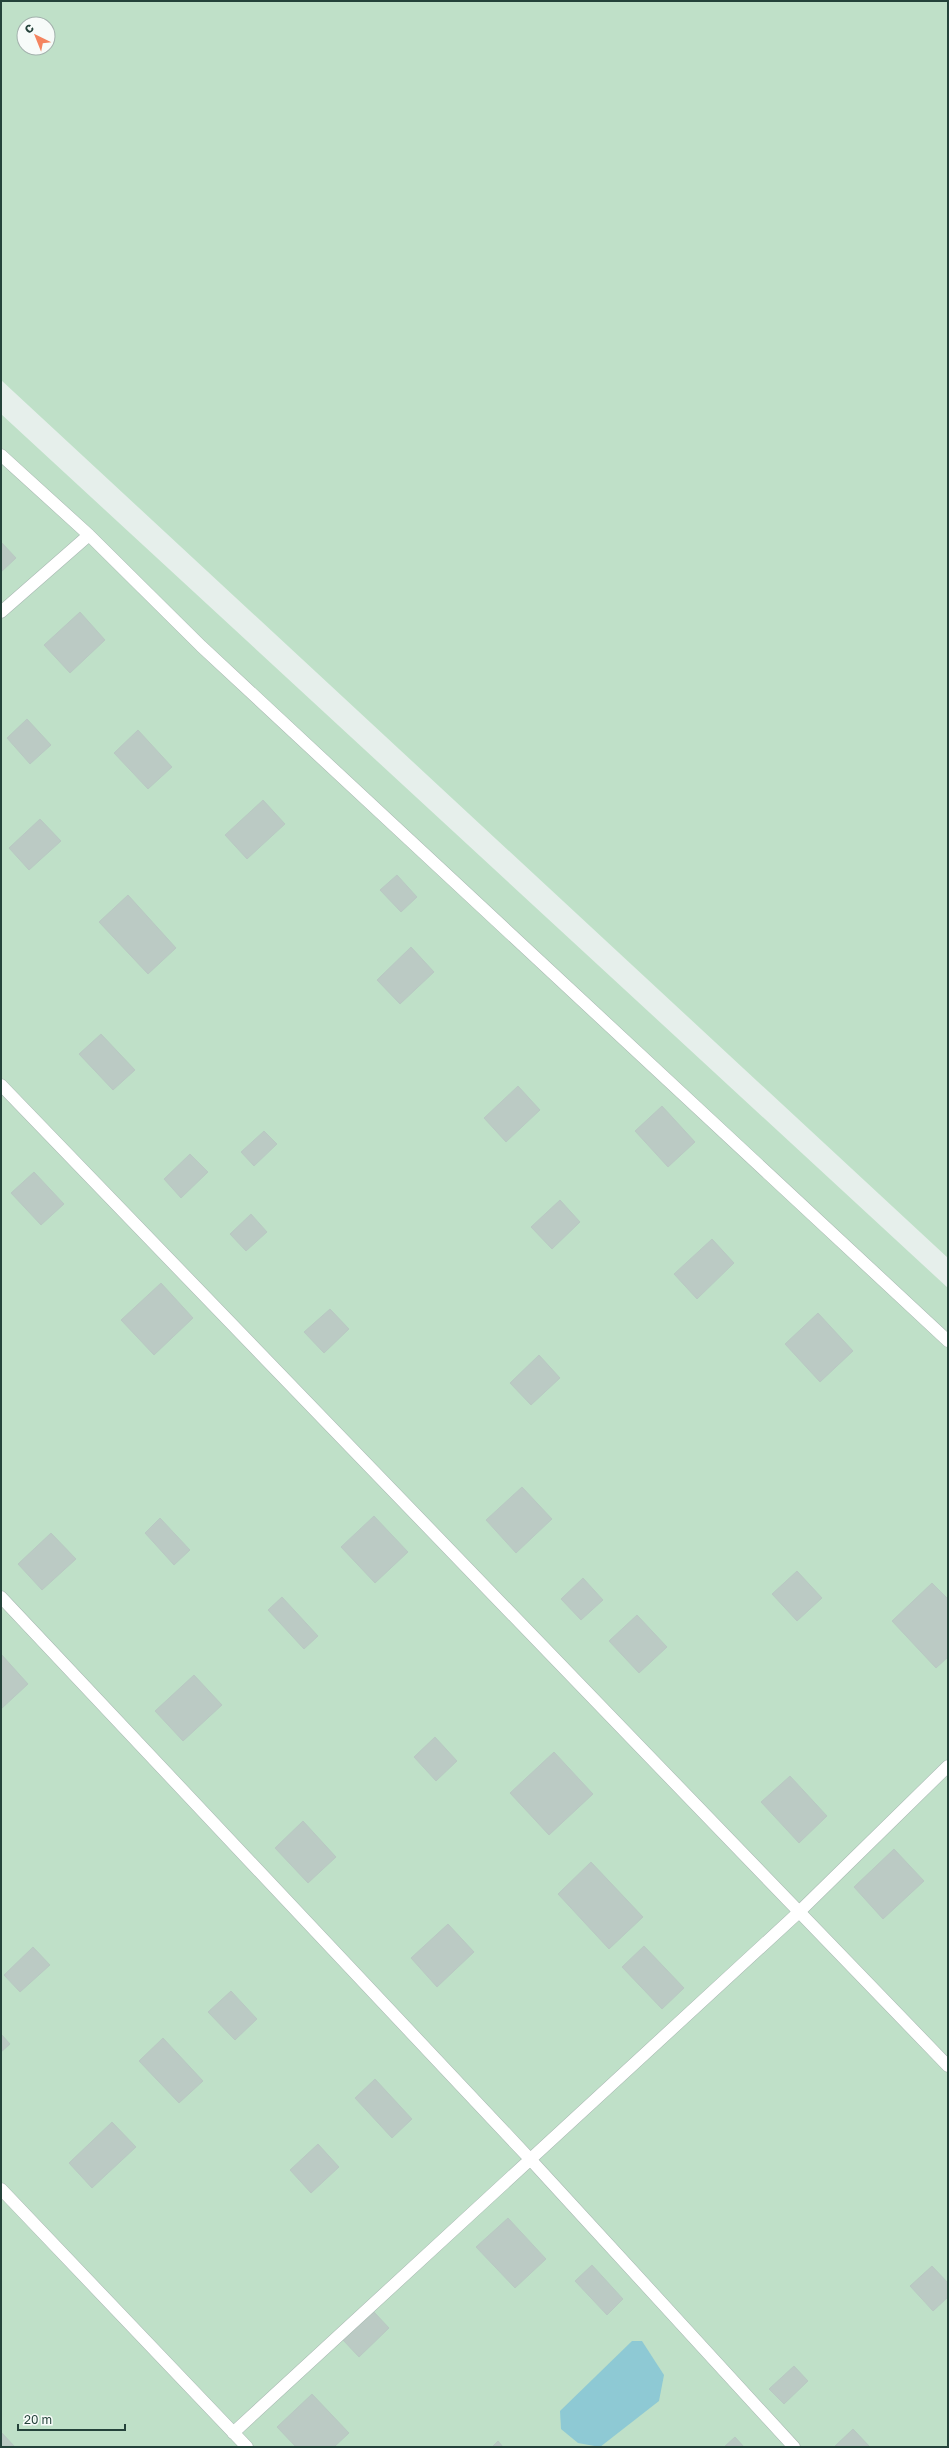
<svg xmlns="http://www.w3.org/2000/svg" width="949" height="2448" font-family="'Golos Text',sans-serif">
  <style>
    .green { fill: #bfe0c8; fill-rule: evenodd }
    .water { fill: #8ec9d4 }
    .building { fill: #bbcac4; stroke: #b8c9c2 }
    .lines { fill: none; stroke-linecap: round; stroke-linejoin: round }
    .minor-casing { stroke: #a8b8b2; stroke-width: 13 }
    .minor { stroke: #fff; stroke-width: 12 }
  </style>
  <rect width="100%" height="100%" fill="#e6efeb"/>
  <path class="green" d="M1,1H948V1258L1,380ZM24,24H48V48H24Z
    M1,414L948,1288V2447H1Z"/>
  <path class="water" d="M632,2341H642L664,2375L659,2401L600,2447L578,2443L561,2429L560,2411Z"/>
  <path class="building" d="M1,542L16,558L1,572Z
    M80,612L105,640L70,673L44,645Z
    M27,719L51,745L30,764L7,738Z
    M138,730L172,767L148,789L114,753Z
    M263,800L285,824L247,859L225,835Z
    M40,819L61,841L29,870L9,848Z
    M397,875L417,897L401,912L380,890Z
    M128,895L176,948L148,974L99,922Z
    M411,947L434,972L400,1004L377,980Z
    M101,1034L135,1070L113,1090L79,1054Z
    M518,1086L540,1110L506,1142L484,1118Z
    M662,1106L695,1142L668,1167L635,1131Z
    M264,1131L277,1144L254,1166L241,1152Z
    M190,1154L208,1172L181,1198L164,1179Z
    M34,1172L64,1204L41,1225L11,1193Z
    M560,1200L580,1222L552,1249L531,1227Z
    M251,1214L267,1232L246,1251L230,1234Z
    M712,1239L734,1263L697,1299L674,1274Z
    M161,1283L193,1318L154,1355L121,1320Z
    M330,1309L349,1329L324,1353L304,1332Z
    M818,1313L853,1351L820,1382L785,1344Z
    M539,1355L560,1378L531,1405L510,1383Z
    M522,1487L552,1519L516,1553L486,1520Z
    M374,1516L408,1552L375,1583L341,1547Z
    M160,1518L190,1550L174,1565L145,1533Z
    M51,1533L76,1559L42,1590L18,1564Z
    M797,1571L822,1598L797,1621L772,1594Z
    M583,1578L603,1600L581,1620L561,1599Z
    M932,1583L948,1599V1657L936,1668L892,1621Z
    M282,1597L318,1636L304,1649L268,1610Z
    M637,1615L667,1647L639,1673L609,1641Z
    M1,1654L28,1684L1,1709Z
    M194,1675L222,1705L183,1741L155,1711Z
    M435,1737L457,1761L436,1781L414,1757Z
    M554,1752L593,1794L549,1835L510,1793Z
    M790,1776L827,1816L799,1843L761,1802Z
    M303,1821L336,1857L308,1883L275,1848Z
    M894,1849L924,1881L883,1919L854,1887Z
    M591,1862L643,1917L609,1949L558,1894Z
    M448,1924L474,1952L437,1987L411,1958Z
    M644,1946L684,1988L662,2009L622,1967Z
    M33,1947L50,1965L20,1992L4,1975Z
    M231,1991L257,2019L235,2040L208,2012Z
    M1,2034L10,2044L1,2052Z
    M163,2038L203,2081L179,2103L139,2061Z
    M375,2079L412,2119L392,2138L355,2098Z
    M112,2122L136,2147L92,2188L69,2163Z
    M318,2144L339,2167L311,2193L290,2170Z
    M508,2218L546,2259L515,2288L476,2247Z
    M592,2265L623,2299L607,2315L575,2281Z
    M932,2266L948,2283V2297L933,2311L910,2286Z
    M374,2312L389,2328L359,2357L343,2340Z
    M794,2366L808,2381L784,2404L769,2389Z
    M312,2394L349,2433L334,2447H296L277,2427Z
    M853,2429L870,2447H834Z
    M1,2432L15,2447H1Z
    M735,2437L744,2447H724Z
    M498,2441L503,2447H492Z"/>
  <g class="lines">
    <defs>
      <path id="minor" d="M1,455L89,535L201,646L948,1341
        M1,612L89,535
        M1,1085L948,2066
        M1,1597L530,2159L794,2447
        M1,2189L247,2447
        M233,2433L799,1912L948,1766"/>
    </defs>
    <use href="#minor" class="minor-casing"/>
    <use href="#minor" class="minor"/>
  </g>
  <rect width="949" height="2448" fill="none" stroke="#24423a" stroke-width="4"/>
  <g transform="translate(36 36) rotate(317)"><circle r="19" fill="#f7fbf9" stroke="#a3b1ad"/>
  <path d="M0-3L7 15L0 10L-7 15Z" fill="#f4845f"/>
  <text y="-6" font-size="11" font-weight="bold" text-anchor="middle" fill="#24423a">С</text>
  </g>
  <path d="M18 2424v6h107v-6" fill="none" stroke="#24423a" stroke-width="2"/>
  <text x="24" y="2424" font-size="12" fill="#24423a" stroke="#f7fbf9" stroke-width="3" paint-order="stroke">20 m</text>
</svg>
